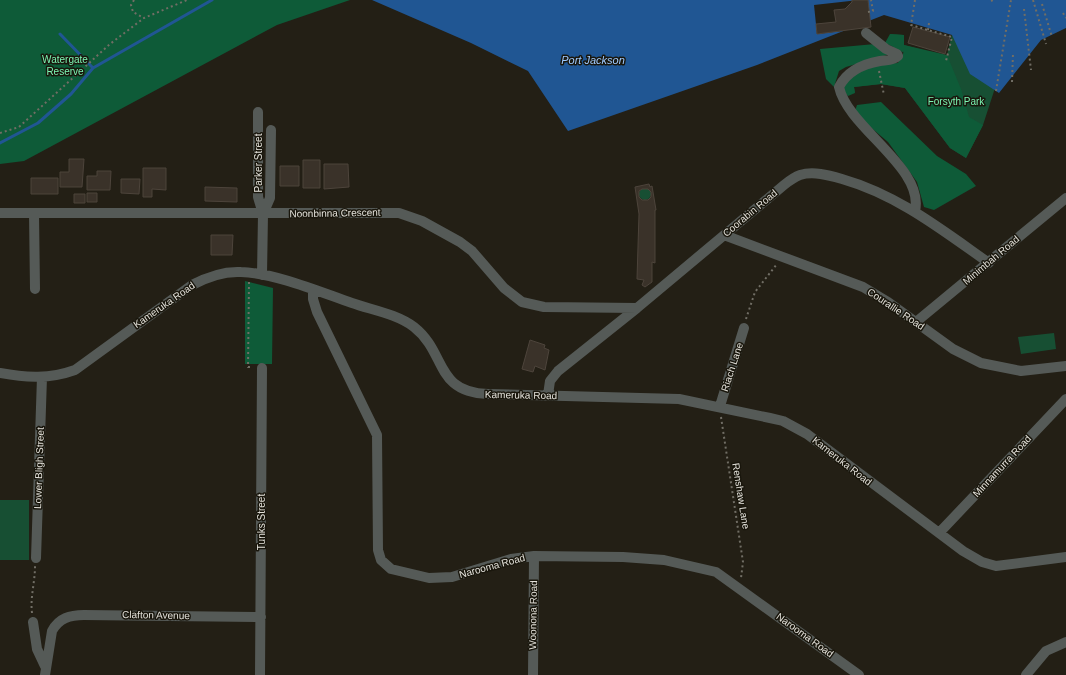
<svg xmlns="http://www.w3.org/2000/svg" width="1066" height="675" font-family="Arial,sans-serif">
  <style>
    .green { fill: #174f33 }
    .forest { fill: #0e5b38 }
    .water { fill: #205693 }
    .pier { fill: #231f15 }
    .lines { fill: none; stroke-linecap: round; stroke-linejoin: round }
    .stream { stroke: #205693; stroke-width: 3 }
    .building { fill: #3a3229; stroke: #4d443b; fill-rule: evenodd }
    .path { stroke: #716e65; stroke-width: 2; stroke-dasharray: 2 3; stroke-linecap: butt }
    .minor { stroke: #555a57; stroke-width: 10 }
    .labels { text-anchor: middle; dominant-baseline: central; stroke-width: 3; stroke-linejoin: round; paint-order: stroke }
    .park-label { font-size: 10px; fill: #7df6b4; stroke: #19160c }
    .street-label { font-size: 10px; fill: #e4e2db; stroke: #19160c }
    .water-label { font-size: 11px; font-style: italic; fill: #9fcaff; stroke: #19160c }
  </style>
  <rect width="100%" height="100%" fill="#231f15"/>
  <path class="green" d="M890,34L904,35V45L945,56L947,55L952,34L995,88L983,125L966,158L950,148L905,88L881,84L854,87L855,93L843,83L874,66L898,63L904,53L894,48Z
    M639 194a6 6 0 1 1 12 0a6 6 0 1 1-12 0Z
    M1054,333L1056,349L1021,354L1018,337Z
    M0,500H29V560H0Z"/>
  <path class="forest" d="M0,0H350L277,25L24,161L0,164Z
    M890,34L904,35V45L947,55L961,89L969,117L983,125L966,158L950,148L905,88L881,84L854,87L855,93L848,96L842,89L850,76L874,66L898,63L904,52L885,43Z
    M875,44L890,54L846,67L839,71L834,87L826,79L820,49Z
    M881,102L937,156L966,174L976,186L934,210L924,207L917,182L888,142L862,120L855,111L857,105Z
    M245,281L273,288L272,364H245Z"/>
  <path class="water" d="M372,0H1066V28L1041,40L999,93L970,74L952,35L884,15L757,65L568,131L528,71L471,43Z"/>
  <path class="pier" d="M859,0L869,23L851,30L817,34L814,5Z"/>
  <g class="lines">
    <path class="stream" d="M60,34L93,68
      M0,143L38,123L71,94L93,68L212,0"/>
  </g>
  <path class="building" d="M852,0H868L871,27L817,34L816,24L836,22L834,10L845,9L852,2Z
    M913,27L950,37L945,54L908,43Z
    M69,159H84L82,187H60V172H69Z
    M303,160H320V188H303Z
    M324,164H348L349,187L324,189Z
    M280,166H299V186H280Z
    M143,168H166V190L152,189V197H143Z
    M97,171H111L110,190H87V176H97Z
    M31,178H58V194H31Z
    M121,179H140L139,194L121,193Z
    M649,184L650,187L652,186L656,210H655V263L652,262V282L645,287L642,285L644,280L637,279L639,214L635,187ZM642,189H648L651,192V197L648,200H642L639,197V191Z
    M205,187L237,188V202L205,201Z
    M87,193H97V202H87Z
    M74,194H85V203H74Z
    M211,235H233L232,255H211Z
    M530,340L545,345L544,348L549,350L545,370L535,366L533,372L522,369Z"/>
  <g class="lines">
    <path class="path" d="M134,0L131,5L133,12L144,18
      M915,0L911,25L952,37L946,61
      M1033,0L1046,44
      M991,1L993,0
      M1042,4L1052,37
      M1024,9L1031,70
      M868,12L873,11L871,0
      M1063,13L1066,18
      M928,30L929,23
      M879,71L884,95
      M1012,82L1013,53
      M996,91L1011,0
      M0,133L19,127L110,44L144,18L187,0
      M249,282L248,367H253
      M746,319L755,292L777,264
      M721,417L743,562L741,578
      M32,613C30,597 35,583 35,566"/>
    <path class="minor" d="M866,33L886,49L897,54L898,56C893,61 886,60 880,61C863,64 847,71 839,87C848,128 925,168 915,211
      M258,112V197L263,214L262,275
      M0,213H399L422,221L460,242L472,251L504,288L522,302L544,307L637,308
      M34,213L35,289
      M263,214L270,198L271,130
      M724,235L863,287L888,302L953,349L981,363L1021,371L1066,366
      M313,290V299L317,312L377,435L378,550L381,560L391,569L429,578L452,577L511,559L534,556L623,557L664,560L716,572L859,675
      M916,322L1066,198
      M0,373C26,378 50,379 75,370L192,285C207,277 224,271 241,272C275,273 320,292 352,303C372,310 397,314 414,327C447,353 434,392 488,394L679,399L770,418L783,421L807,434L963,551L982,562L996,566L1066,557
      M548,395L550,381L558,371L637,308L784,185C789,181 794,177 800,175C813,171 828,175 842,179C898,195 942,230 989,263
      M720,406L744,328
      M939,533L1066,399
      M36,558L42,377
      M33,622L37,649L45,666
      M45,675L52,631C59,618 70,615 84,615L261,617
      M260,675L262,368
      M533,675L534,556
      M1026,675L1046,651L1066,642"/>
  </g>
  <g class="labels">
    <g class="park-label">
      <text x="65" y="59">Watergate<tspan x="65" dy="12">Reserve</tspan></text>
      <text x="956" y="101">Forsyth Park</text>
    </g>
    <g class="street-label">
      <text transform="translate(258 163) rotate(-90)">Parker Street</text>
      <text transform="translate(335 213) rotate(-1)">Noonbinna Crescent</text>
      <text transform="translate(750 213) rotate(-40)">Coorabin Road</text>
      <text transform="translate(991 260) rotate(-40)">Minimbah Road</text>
      <text transform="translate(164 305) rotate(-35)">Kameruka Road</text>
      <text transform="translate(896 309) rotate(34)">Courallie Road</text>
      <text transform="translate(732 367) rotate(-72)">Riach Lane</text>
      <text transform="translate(521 395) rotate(1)">Kameruka Road</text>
      <text transform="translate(842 461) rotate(38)">Kameruka Road</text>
      <text transform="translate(1002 466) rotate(-47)">Minnamurra Road</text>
      <text transform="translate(39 468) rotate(-88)">Lower Bligh Street</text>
      <text transform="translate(741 496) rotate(81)">Renshaw Lane</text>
      <text transform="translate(261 522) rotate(-90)">Tunks Street</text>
      <text transform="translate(492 566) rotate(-15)">Narooma Road</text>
      <text transform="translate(156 615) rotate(1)">Clafton Avenue</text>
      <text transform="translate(533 615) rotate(-89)">Woonona Road</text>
      <text transform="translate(805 635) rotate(36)">Narooma Road</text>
    </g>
    <g class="water-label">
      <text x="593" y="60">Port Jackson</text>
    </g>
  </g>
</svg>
